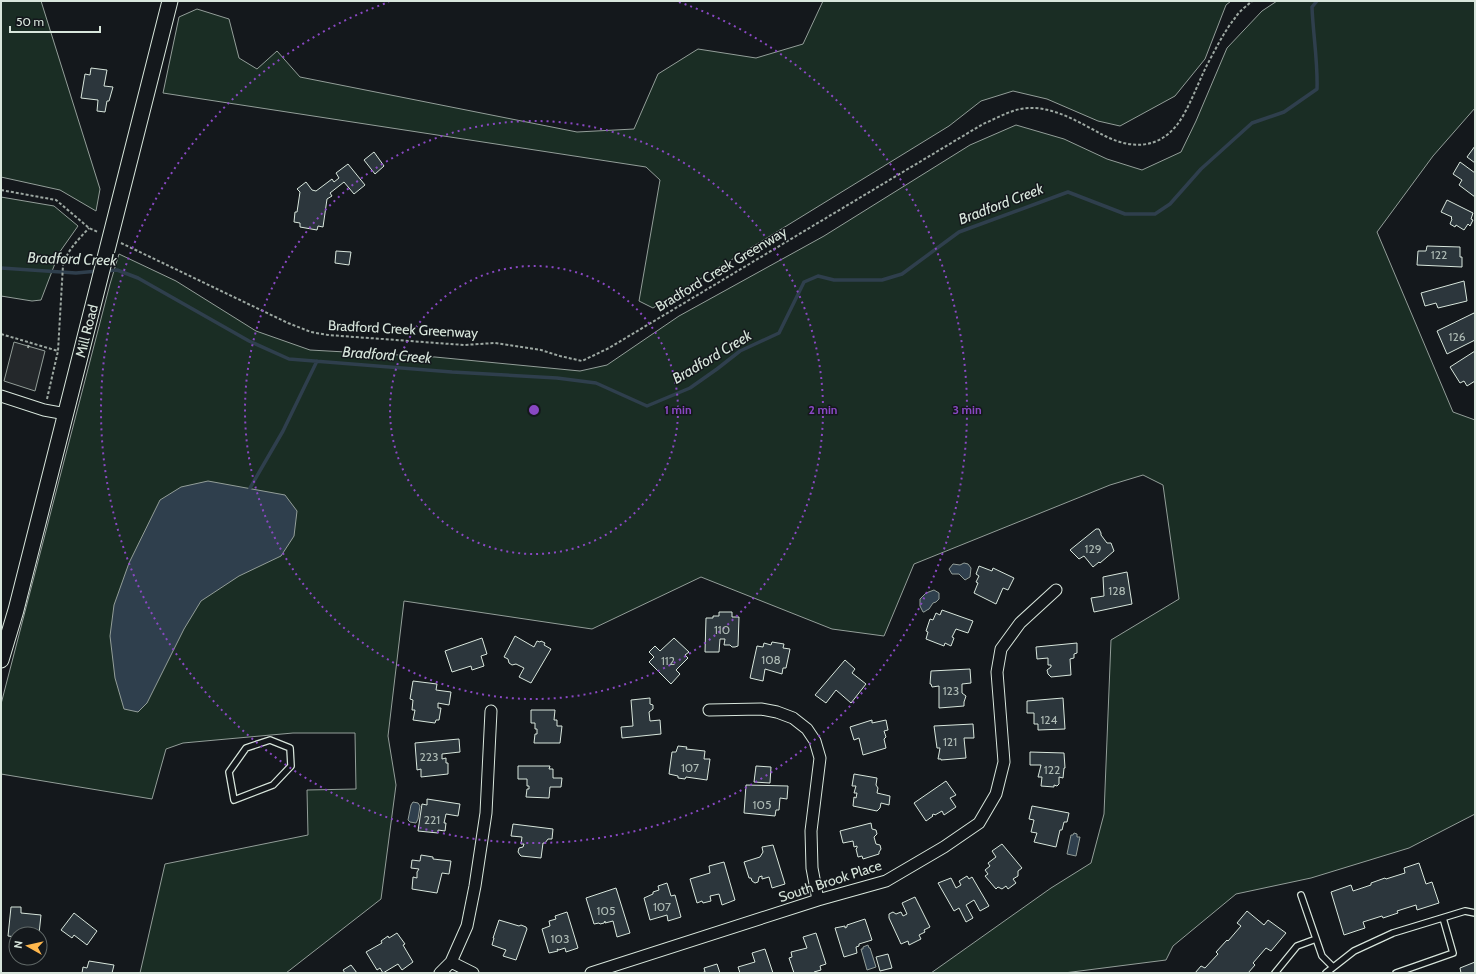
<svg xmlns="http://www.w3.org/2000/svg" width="1476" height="974" font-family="Cabin,sans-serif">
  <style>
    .green { fill: #1a2d24; stroke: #939e99 }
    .parking { fill: #24282b; stroke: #939e99 }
    .water { fill: #2f3f4d; stroke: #939e99 }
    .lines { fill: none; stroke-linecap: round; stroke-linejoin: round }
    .stream { stroke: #2f3f4d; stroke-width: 3.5 }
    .building { fill: #2c363c; stroke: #d8e6dc }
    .lane-casing { stroke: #d8e6dc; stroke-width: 8 }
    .street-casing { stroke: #d8e6dc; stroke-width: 13 }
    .secondary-casing { stroke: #d8e6dc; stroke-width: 17 }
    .path { stroke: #9da8a2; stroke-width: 2; stroke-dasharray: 3 2; stroke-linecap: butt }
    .lane { stroke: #14181c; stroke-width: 5.5 }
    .street { stroke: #14181c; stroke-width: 11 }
    .secondary { stroke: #14181c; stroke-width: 15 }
    .ring { fill: none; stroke: #8948c3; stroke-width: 2; stroke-dasharray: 2 4 }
    .labels { text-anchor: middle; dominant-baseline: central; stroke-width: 3; stroke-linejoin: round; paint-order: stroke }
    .number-label { font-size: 12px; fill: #adbab4 }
    .street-label { font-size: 14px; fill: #d8e6dc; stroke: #14181c }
    .water-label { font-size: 15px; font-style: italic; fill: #d8e6dc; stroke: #14181c }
    .centre { fill: #8948c3; stroke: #14181c; stroke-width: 2 }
    .ring-label { font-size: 12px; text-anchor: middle; font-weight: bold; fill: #8948c3; stroke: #14181c; stroke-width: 3; stroke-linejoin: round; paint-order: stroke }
  </style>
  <rect width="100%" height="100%" fill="#14181c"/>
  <path class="green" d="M1,1H41L100,189L96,211L60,190L1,177Z
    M823,1H1231L1226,5L1205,59L1175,96L1120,126L1098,121L1047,99L1013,91L981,101L949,126L653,308L639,301L660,180L646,167L163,93L179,17L197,9L229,19L239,58L257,69L277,51L300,77L577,132L634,129L658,74L698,49L756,58L803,44Z
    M1277,1H1475V108L1433,156L1377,232L1453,412L1475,420V814L1409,848L1311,878L1236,894L1173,946L1166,960L1064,973H931L1051,888L1091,863L1104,814L1111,640L1179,599L1163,485L1143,475L1110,485L914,564L884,636L832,629L701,577L592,629L404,601L388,736L396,785L381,899L286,973H140L165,864L308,835L307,790L356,789L355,733H293L183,743L166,749L152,799L1,774V704L110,284L119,254L176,281L256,331L310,350L435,357L580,371L607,365L679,316L824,236L970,145L1016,125L1064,139L1107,159L1142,170L1181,152L1196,121L1227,48L1262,11Z
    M1,197L54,206L78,226L59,253L41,300L32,301L1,296Z"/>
  <path class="parking" d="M14,342L45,351L35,391L4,381Z"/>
  <path class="water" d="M208,481L285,495L297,511L294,536L281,556L239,576L201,601L184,629L147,703L138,712L124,709L115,678L110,636L114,605L129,563L160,500L181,487Z
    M964,563L968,564L971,568L970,577L965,580L959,574H952L949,569L953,564L960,565Z
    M934,590L939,593V599L936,602L933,603L929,609L927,610L924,612H923L920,606V599L926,593Z
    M413,802L418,803L420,806L418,819L416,823L410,822L408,820L411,805Z
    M1074,833L1077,834V837H1080L1076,856L1067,854L1071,835H1073Z
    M868,945L869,948H870L876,967L867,970L861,949H863V947Z"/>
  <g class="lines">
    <path class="stream" d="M1,268L76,273L98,271
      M106,271L117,270L138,278L249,341L289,359L452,372L557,378L596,383L647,406L690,388L717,369L740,351L779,333L804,282L818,276L834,280H882L902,274L959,232L1068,192L1125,214H1155L1170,204L1201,169L1252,123L1284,112L1317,89C1318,62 1313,34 1312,7L1317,1
      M250,488L283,431L317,361"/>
  </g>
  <path class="building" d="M91,68L107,70L104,86L113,87L109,101H107L105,112L97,111L98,100L81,98L85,74L90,75Z
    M1475,146V163L1467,157Z
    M374,152L384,166L375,174L364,160Z
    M1460,162L1475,173V197L1459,185L1462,180L1453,174Z
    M348,164L365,185L354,194L344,182L330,193L332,196L327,199L323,227L318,226L317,230L300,227V223L294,222L295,212H297L300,192L297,189L306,182L312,190L316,191L332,179L334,182L339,178L336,173Z
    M1447,200L1473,213L1471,219L1473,220L1470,226L1468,224L1464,230L1456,225L1455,227L1450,224L1452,219L1451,218L1452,217L1441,212Z
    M1427,246L1460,247V257H1462V267L1417,265L1418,251H1426Z
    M336,251L351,252L349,265L335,263Z
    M1464,281L1467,301L1438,308L1436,303L1425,306L1421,293Z
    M1474,313L1475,316V340L1447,354L1437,331Z
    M1475,351V381L1467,386L1464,381L1460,383L1450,367Z
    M1096,529H1099L1101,533V535L1107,543H1111L1114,551L1100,563L1099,562L1093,567L1084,556L1079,559L1070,550Z
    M979,566L992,571L993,568L1014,578L1008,590L1003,588L996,604L974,593L978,583L976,582L979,576L976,574Z
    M1127,572L1132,604L1094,612L1091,598L1104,596L1103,577Z
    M942,610L973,621L968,633L956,629L952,637L954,638L951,646L945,643L944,646L926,639L928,632L926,631L930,619L933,620L936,613L940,615Z
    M719,612H732V617H739L738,646L735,647H732L730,645H724L725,639H720L719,652H705L706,618H713V616H719Z
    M515,636L534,647L537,641L540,642L541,641L545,643L544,645L551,649L531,683L519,677L524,668L516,664L512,665L509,663L508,659L504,657Z
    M482,638L487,654L481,656L484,666L472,670L471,666L452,672L445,651Z
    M674,638L689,652L685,655L688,658L676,670L680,674L671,684L649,662L654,657L649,652L655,646L660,651Z
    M772,642L784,644L783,648L790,649L786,668H783L782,674L765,669L763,681L750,678L757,646L763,647L764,643L771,645Z
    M1077,643V653L1074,654V658L1070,659L1071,675L1051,677L1048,674L1047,670L1051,667V665H1048V658L1037,659L1036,647Z
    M845,660L855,669L852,673L866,684L851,703L836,690L826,703L815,695Z
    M970,669L971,683L962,684V693L966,696L964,702V706L939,708V686L932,687L931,684H930L931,671Z
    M413,681L437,684L436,690L451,692L449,705L438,703V708H441L439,720H436L435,723L413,720L415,710H412L413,700L410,699Z
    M650,698V704L653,705V709L649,712L650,721L660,720L661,734L622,738L621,727L633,726L631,700Z
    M1063,698L1065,729L1038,730V724H1034V713H1027V701Z
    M531,710H555L554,720H557V726H562L560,743H534L535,734H537V729H535V723H531Z
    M872,720V723L886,720L888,730L884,731L886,737L884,739L886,748L863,755L859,738L854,740L850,727Z
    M973,724L974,738H964L966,758L941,760V759H938L940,748H937L934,726Z
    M459,739L460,752L442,754V759L446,758V763H448V774L421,777V769L417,770L415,743Z
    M678,746L687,747L686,749L705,751L704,759H710L707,780L686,777L685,779L678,778V776L669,774L672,752H676Z
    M1030,752L1064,753L1065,768H1064L1063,778L1059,777V784L1057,786L1054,785V787L1041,786L1042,777H1038L1041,765H1030Z
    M518,766H550L549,769H553V778H562L561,787H550L549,798L526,797L527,789H529V786H527V779H518Z
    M756,766L771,767L770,783L754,782Z
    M854,774L877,778L876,785L878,788L877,793L890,796L889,805L881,803L880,808L877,811L853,806L854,797L856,798L857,793H854L856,786H852Z
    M946,781L956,795L950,798L956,807L944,815L942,811L935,815L934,814L932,815L933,816L926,821L914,803Z
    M746,785L788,786L787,799L780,798L779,810H776L775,816L744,813Z
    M427,799L460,804L458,816L446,814L444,823H446L445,831L438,830V833L418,831L422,804L427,805Z
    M1032,806L1069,813L1067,822H1064L1062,830H1060L1056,847L1034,842L1037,833L1031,832L1034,820L1029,819Z
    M871,823L872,829L876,830L877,834L874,837L876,844L880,845L881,849L879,852V854L863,859L862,856L858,857L856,849L857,848V846L854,847L853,841L843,843L840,831Z
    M513,824L553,829L552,839H548L545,843H543L541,858L521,856L520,855L518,852L519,848L523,847L524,844H521L522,837L511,836Z
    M1002,844L1022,868L1018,871V876L1013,879L1016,883L1008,889L1006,886L1002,889L998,887L996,889L985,876L988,874L985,870L990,866L988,863L996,857L992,851Z
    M773,845L785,884L772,888L769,877L762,879V876L759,877L758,882L755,883L752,881L751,878H749L744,862L760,857L763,852L762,847Z
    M421,855L433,857V859L451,861L449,874L442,873L437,893L412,889L413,877L417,878V872L419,869L411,868L412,860L420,861Z
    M724,862L735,900L722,905L719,894L710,896L711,901L703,903L702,901L697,903L690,879L710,873L709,866Z
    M1419,863L1426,884L1432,882L1439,903L1417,910L1416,905L1397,911L1398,913L1383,918L1382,916L1363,922L1365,928L1344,935L1331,892L1351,885L1353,891L1371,885V883L1385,878L1386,879L1405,873L1404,868Z
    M967,876L969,879L972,877L989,906L980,911L974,900L966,905L973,918L966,922L959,908L954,911L938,883L951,878L956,888L961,885L959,881Z
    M667,883L671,896L675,895L681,917L668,921L667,915L650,920L644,898L653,894V892L659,890L658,886Z
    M616,888L630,933L617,937L613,921L605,923V921L604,923L600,924L599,923L594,924L586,898Z
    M915,897L930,927L924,930L925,932L919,935L921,939L909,945L908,941L901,944L889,918V914L893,912L896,914L901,912L903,916L907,914L902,903Z
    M11,907H21V913L41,915L39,934H16V937L8,936Z
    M1247,911L1264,925L1268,920L1286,933L1271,951L1266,948L1253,963L1255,965L1248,973H1195L1201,966L1205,968L1218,954L1216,952L1227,940L1228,941L1241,926L1237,923Z
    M567,912L578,948L566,952L565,948L559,950L557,949L558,951L549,953L542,929L550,926L549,921L556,919L555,916Z
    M74,913L97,931L87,945L74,935L72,938L61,930Z
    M865,919L872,940L859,944V946L856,947L857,953L844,957L835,928L845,926V928L847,927V925Z
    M499,920L519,926L521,925L526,927L527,929L516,960L503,956L506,950L492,945L494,938H493Z
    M397,933L405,944L403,945L413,962L402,970L398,964L383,973L380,968L377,970L366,952L382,943L381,941L388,936L389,938Z
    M816,933L826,964L820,966L821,970L814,972V973H794L789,958L792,957L791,952L807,948L803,937Z
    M765,949L773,973H740L738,967L755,962L752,953Z
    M888,954L892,968L880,971L876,957Z
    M89,961L114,965L112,973H82L83,967L87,968Z
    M1475,962V973H1461L1460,968Z
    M717,964L720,973H700L705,972L704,968Z
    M351,965L357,973H345L343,970Z"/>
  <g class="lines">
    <defs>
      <path id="lane" d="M270,740L290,748L291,766L273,785L234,800L229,772L246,748Z
        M1301,895L1322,956L1333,967
        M1275,973L1297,946L1316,939
        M1326,973L1354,951L1393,933L1465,911L1475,913
        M1396,973L1453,953L1443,918"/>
      <path id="street" d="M1,396L44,410L66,414
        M709,710L761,709L777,712L793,718L807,729L815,741L820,758L811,831L812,868L818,900
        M451,962L473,973
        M440,973L451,962L467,926L475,886L486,813L491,711
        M591,973L818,900L886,881L944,847L979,823L996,794L1004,762L997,672L1001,649L1020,623L1056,590"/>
      <g id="secondary">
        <path id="s1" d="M1,660L16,610L170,1"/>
      </g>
    </defs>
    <use href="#lane" class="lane-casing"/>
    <use href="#street" class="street-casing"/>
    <use href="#secondary" class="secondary-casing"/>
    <path class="path" d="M1,190L56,200L89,228L98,232
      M121,243L288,323L311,332L328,335L464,345L495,343L541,350L560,356L582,361L609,348L983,124C995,119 1007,112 1020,109C1050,103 1080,123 1105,136C1137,152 1166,147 1184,114C1193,98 1199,81 1207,65C1215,50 1225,30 1235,18C1239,11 1247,6 1252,1
      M1,334L58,351L63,265C68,249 78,240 89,228
      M28,348L29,343
      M47,399L58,351"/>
    <use href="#lane" class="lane"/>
    <use href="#street" class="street"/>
    <use href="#secondary" class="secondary"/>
  </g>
  <g class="ring">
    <circle cx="534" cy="410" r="144"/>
    <circle cx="534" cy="410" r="289"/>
    <path d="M679 2A433 433 0 1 1 389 2"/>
  </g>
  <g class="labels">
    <g class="number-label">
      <text x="1439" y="254">122</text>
      <text x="1457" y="336">126</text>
      <text x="1093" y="548">129</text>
      <text x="1117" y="590">128</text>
      <text x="722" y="629">110</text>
      <text x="771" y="659">108</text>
      <text x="668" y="660">112</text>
      <text x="951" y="690">123</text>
      <text x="1049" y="719">124</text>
      <text x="950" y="741">121</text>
      <text x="429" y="756">223</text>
      <text x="690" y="767">107</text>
      <text x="1052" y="769">122</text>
      <text x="762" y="804">105</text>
      <text x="432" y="819">221</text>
      <text x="662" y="906">107</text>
      <text x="606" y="910">105</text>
      <text x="560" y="938">103</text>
    </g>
    <g class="street-label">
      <text transform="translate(721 269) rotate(-31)">Bradford Creek Greenway</text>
      <text transform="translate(403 329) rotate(3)">Bradford Creek Greenway</text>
      <text stroke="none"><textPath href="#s1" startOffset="340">Mill Road</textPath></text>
      <text transform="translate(830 881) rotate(-18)">South Brook Place</text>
    </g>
    <g class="water-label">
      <text transform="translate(1001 204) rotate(-21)">Bradford Creek</text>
      <text transform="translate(72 259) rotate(2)">Bradford Creek</text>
      <text transform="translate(387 355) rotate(4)">Bradford Creek</text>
      <text transform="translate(712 357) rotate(-31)">Bradford Creek</text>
    </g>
  </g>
  <circle cx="534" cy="410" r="6" class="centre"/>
  <g class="ring-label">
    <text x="678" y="414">1 min</text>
    <text x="823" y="414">2 min</text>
    <text x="967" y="414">3 min</text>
  </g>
  <rect width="1476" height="974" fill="none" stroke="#d8e6dc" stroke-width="4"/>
  <g transform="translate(28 946) rotate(278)"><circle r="19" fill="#14181c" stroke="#626a69"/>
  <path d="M0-3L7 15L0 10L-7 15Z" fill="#ffb74d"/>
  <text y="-6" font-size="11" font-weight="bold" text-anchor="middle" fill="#d8e6dc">N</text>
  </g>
  <path d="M10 26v6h90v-6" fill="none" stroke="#d8e6dc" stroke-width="2"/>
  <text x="16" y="26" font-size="12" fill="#d8e6dc" stroke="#14181c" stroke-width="3" paint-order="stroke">50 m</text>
</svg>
